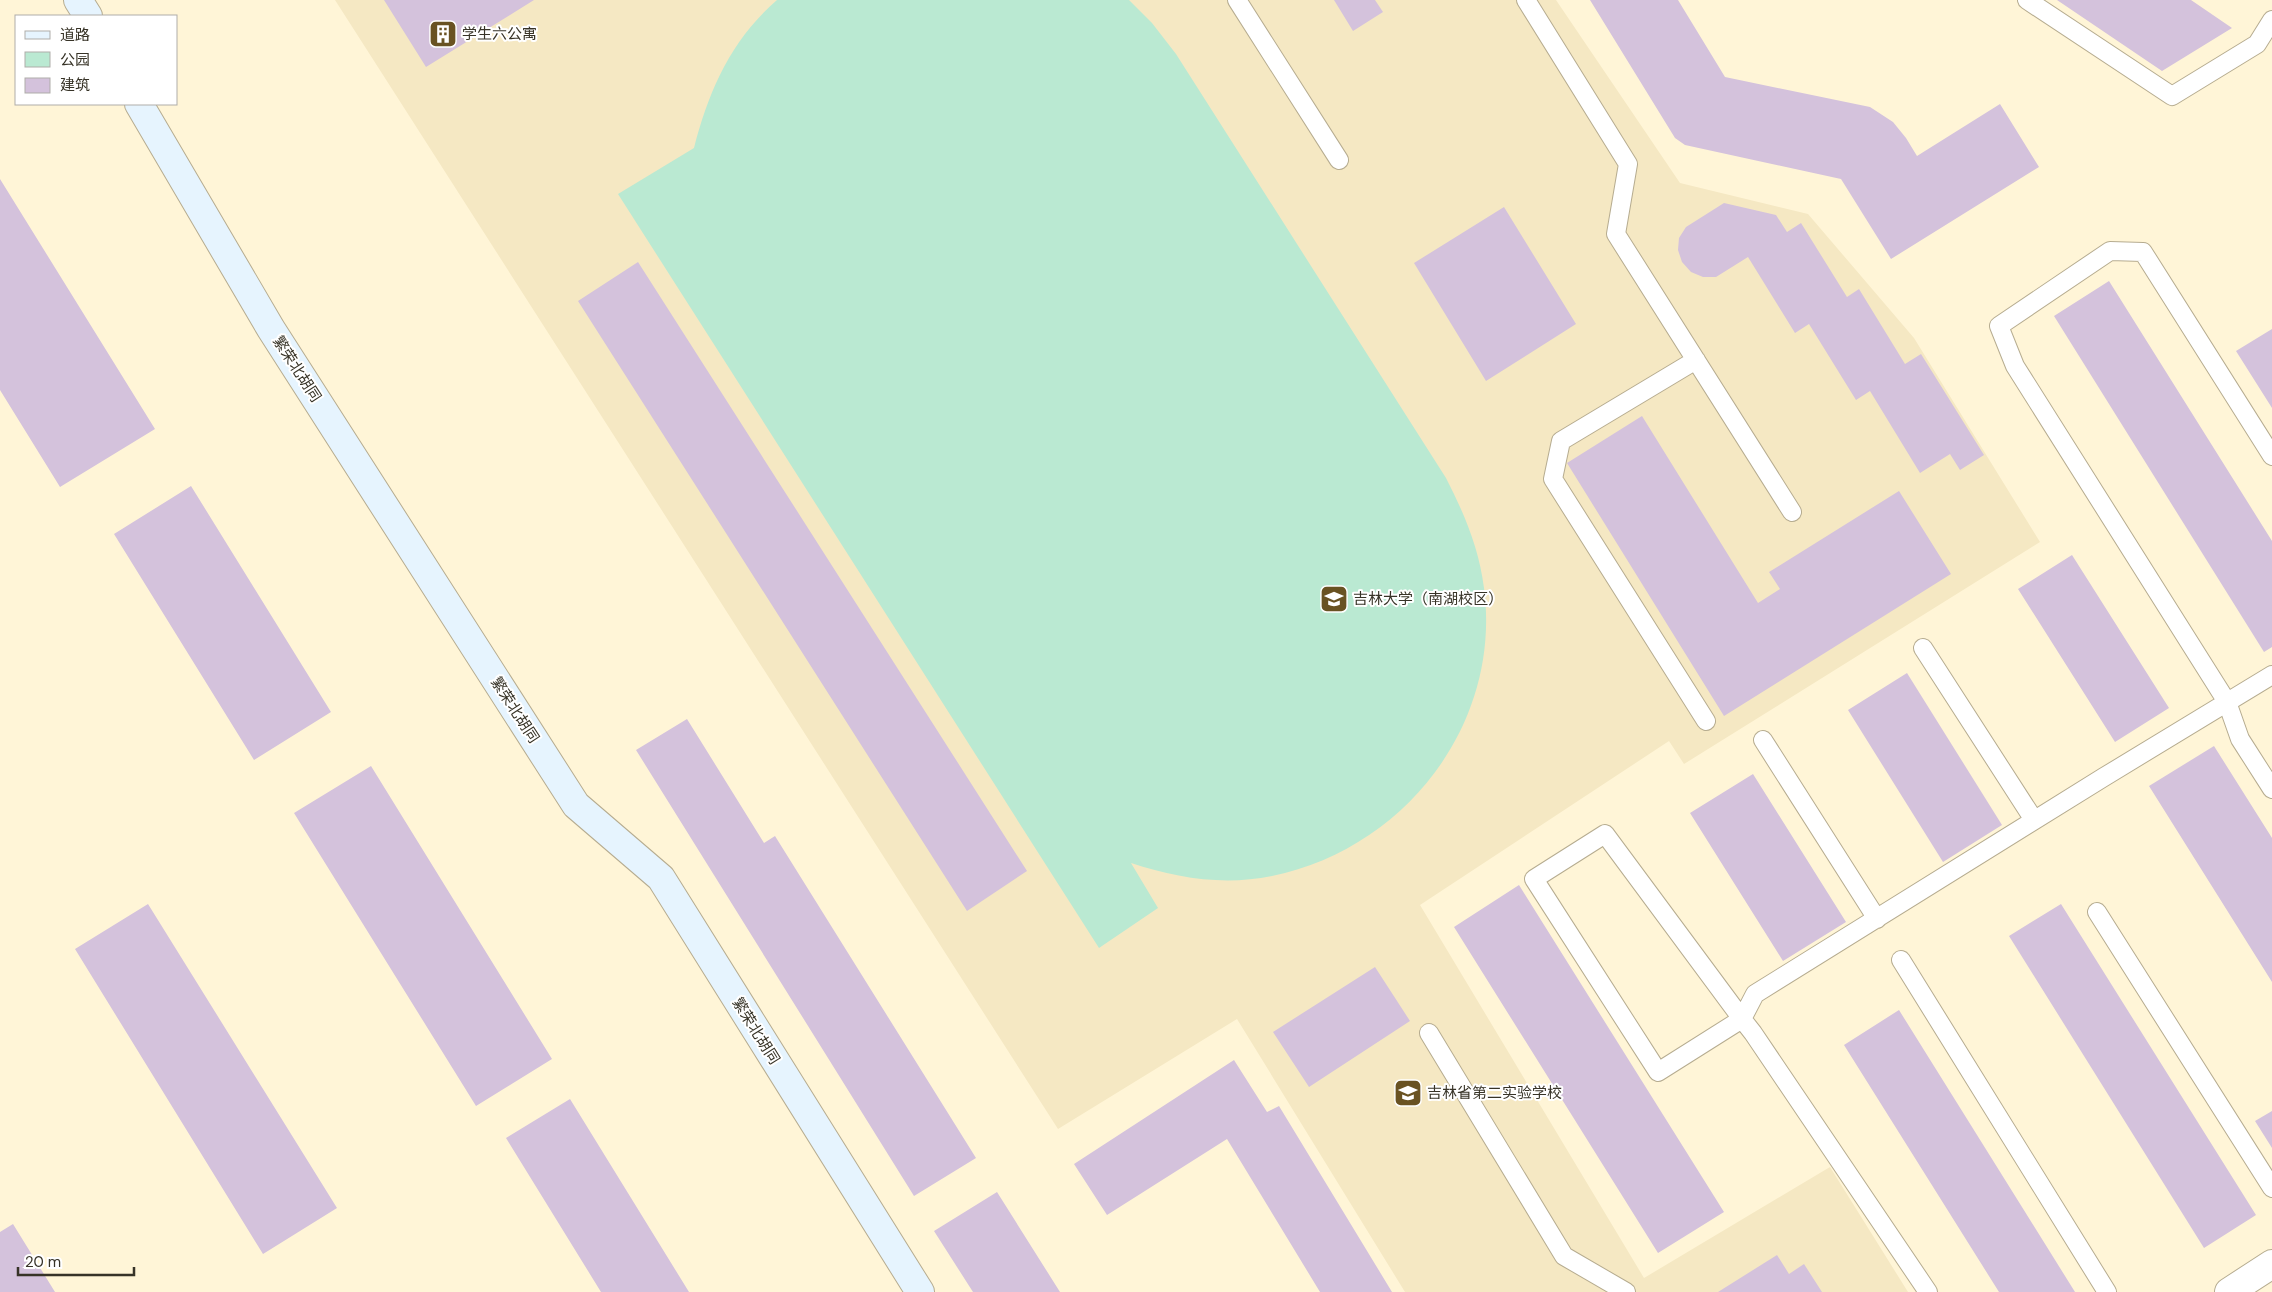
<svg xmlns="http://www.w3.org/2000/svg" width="2272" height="1292" font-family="'DM Sans','Noto Sans SC',sans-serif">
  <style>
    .built { fill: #f5e8c3 }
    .green { fill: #bae9d2 }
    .building { fill: #d4c2dc }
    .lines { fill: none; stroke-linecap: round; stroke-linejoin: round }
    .lane-casing { stroke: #b6ac90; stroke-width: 20 }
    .street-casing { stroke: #b6ac90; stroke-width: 30 }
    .secondary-casing { stroke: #b6ac90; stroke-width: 30 }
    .lane { stroke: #fff; stroke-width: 18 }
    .street { stroke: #fff; stroke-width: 28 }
    .secondary { stroke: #e6f4fe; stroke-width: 28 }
    .labels { text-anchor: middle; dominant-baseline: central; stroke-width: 4; stroke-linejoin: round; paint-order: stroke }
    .poi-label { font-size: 15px; fill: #373327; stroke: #fff; text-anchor: start }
    .street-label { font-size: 15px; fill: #373327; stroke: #fff }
  </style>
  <rect width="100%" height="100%" fill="#fff5d7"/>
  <path class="built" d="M335,0H1556L1680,183L1808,214L1914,338L2040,542L1684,764L1669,741L1420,905L1644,1278L1830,1167L1908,1292H1405L1237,1019L1058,1129Z"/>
  <path class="green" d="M777,0H1129L1152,23L1176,54L1446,478C1464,513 1479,548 1484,588C1502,725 1404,849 1272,876C1224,886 1176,878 1131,863L1158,908L1099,948L618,194L694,148C709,90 731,40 777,0Z"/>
  <path class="building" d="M384,0H534L426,67Z
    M1334,0H1375L1383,12L1353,31Z
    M1590,0H1678L1725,77L1870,107L1893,122L1906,138L1917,156L2000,104L2039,167L1891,259L1841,179L1685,145L1675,138Z
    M2057,0H2191L2232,28L2162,71Z
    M0,179L155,429L60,487L0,390Z
    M1724,203L1776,215L1787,232L1801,223L1847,297L1859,289L1905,364L1921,354L1984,455L1960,470L1950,454L1920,473L1870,391L1856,400L1809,324L1795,333L1748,257L1716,277H1703L1691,272L1682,262L1678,250L1679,238L1686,227Z
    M1504,207L1576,324L1486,381L1414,263Z
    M638,262L1027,871L967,911L578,301Z
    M2109,281L2272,541V647L2264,652L2054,316Z
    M2272,329V408L2236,351Z
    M1642,416L1758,603L1780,589L1769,572L1899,491L1951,574L1724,716L1567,463Z
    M191,486L331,712L254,760L114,534Z
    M2072,555L2169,708L2115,742L2018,589Z
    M1907,673L2002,825L1943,862L1848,710Z
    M687,719L764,843L775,836L976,1158L914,1196L636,750Z
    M2214,746L2272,838V982L2149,786Z
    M371,766L552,1059L476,1106L294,813Z
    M1753,774L1846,922L1783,961L1690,813Z
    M1519,885L1724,1212L1658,1253L1454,927Z
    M148,904L337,1208L263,1254L75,949Z
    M2061,904L2256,1215L2204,1248L2009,936Z
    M1375,967L1410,1021L1309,1087L1273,1032Z
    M1899,1010L2075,1292H1999L1844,1045Z
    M1234,1060L1267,1112L1279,1106L1392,1292H1320L1227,1139L1107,1215L1074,1164Z
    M570,1099L689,1292H601L506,1138Z
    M2272,1111V1148L2255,1121Z
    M997,1192L1060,1292H973L934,1231Z
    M13,1224L55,1292H0V1232Z
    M1777,1255L1789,1274L1804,1264L1822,1292H1718Z"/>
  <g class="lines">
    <defs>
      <path id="lane" d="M1237,0L1339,160
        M1526,0L1628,164L1616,234L1792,512
        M2027,0L2172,96L2257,44L2272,20
        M1696,360L1561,441L1553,479L1706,721
        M2272,456L2143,252L2110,251L1999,326L2015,366L2227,702L2240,739L2272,789
        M1923,648L2034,820
        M1763,740L1877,919
        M2097,912L2272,1188
        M1901,960L2107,1292
        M1429,1033L1564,1256L1626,1292
        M1928,1292L1753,1033L1742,1019L1605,834L1534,879L1658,1072L1742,1019L1755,994L2104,777L2272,675"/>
      <path id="street" d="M2229,1292L2272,1264"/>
      <path id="secondary" d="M78,0L88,16
        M139,104L271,329L576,805L661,878L920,1292"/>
    </defs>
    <use href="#lane" class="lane-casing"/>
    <use href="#street" class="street-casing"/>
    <use href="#secondary" class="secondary-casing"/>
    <use href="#lane" class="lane"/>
    <use href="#street" class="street"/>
    <use href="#secondary" class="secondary"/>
  </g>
  <defs>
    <symbol id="building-square" viewBox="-11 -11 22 22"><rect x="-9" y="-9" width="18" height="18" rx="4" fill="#695222" stroke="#fff"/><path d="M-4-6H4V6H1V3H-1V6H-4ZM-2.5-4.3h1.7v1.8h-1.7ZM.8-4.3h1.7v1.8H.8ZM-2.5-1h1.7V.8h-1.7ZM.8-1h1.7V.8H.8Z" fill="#fff"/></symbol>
    <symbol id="university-square" viewBox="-11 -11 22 22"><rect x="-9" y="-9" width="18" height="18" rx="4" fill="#695222" stroke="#fff"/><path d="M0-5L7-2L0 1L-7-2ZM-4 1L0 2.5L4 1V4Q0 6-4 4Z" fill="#fff"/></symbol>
    <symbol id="school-square" viewBox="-11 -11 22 22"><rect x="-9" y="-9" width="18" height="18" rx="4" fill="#695222" stroke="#fff"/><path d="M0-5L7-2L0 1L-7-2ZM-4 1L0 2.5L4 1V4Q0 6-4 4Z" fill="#fff"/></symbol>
  </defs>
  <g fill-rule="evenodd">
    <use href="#building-square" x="427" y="18" width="32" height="32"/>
    <use href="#university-square" x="1318" y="583" width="32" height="32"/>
    <use href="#school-square" x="1392" y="1077" width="32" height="32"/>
  </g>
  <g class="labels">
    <g class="poi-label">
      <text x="462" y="34">学生六公寓</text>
      <text x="1353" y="599">吉林大学（南湖校区）</text>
      <text x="1427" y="1093">吉林省第二实验学校</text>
    </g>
    <g class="street-label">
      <text transform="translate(297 369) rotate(57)">繁荣北胡同</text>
      <text transform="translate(515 710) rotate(57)">繁荣北胡同</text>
      <text transform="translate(756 1031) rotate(58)">繁荣北胡同</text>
    </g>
  </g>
  <rect x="15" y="15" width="162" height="90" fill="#ffffff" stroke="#afada9"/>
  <rect x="25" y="31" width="25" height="8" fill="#e6f4fe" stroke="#afada9"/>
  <text x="60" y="40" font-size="15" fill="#373327">道路</text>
  <rect x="25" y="52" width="25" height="15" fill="#bae9d2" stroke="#afada9"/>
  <text x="60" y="65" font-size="15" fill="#373327">公园</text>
  <rect x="25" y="78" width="25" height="15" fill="#d4c2dc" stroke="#afada9"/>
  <text x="60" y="90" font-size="15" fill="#373327">建筑</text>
  <path d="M18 1267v8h116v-8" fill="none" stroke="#373327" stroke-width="2.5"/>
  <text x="25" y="1267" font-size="15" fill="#373327" stroke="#ffffff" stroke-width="4" paint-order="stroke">20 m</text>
</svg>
